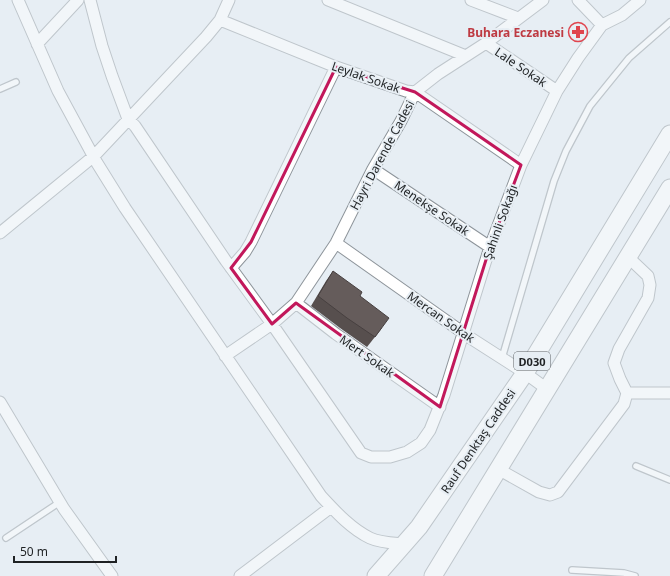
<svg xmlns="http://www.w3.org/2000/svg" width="670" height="576" font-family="'Noto Sans',sans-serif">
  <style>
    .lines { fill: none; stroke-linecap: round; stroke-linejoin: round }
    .lane-casing { stroke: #8e959b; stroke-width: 8 }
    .street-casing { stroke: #8e959b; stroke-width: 13 }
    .primary-casing { stroke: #8e959b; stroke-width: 19 }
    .lane { stroke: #fff; stroke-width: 5.5 }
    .street { stroke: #fff; stroke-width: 11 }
    .primary { stroke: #fff; stroke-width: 17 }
    .wall { fill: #574f4e }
    .building { fill: #655c5b; stroke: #474040 }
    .marked { fill: none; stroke: #c2185b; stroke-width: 3; stroke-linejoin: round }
    .labels { text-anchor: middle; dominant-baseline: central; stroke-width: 4; stroke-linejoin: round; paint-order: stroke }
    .shield { fill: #e7eef4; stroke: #5b5f62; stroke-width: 1 }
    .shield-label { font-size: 11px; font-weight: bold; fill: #1f2224 }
    .health-label { font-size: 12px; font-weight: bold; fill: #be3a42; stroke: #e7eef4; text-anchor: end }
    .street-label { font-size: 12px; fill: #1f2224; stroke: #e7eef4 }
  </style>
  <rect width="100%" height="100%" fill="#e7eef4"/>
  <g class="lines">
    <defs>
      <path id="lane" d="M0,89L16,82
        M502,358L554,181L566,151L590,106L629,58L670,22
        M636,466L670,480
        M6,538L60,502
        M572,570L624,573L635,576"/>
      <path id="street" d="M18,0L58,91L97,163L125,208L321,496C335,511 351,529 370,538C381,543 393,543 404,544
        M90,0L102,46L112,76L128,119L135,126L226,261L272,324L361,453L371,457H390L407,452L421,443L430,430L444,395L490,247L504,210L521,165L557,91L578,58L602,25L622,15L640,0
        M328,0L466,56
        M471,0L518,18
        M578,0L602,25
        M220,20L336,67L406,91L415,92L521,165
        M486,43L557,91
        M37,44L78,0
        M373,169L490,247
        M0,233L94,156L206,37L220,20L229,0
        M336,243L472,339L525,373L547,389
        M231,268L245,252L251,242L336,67
        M296,303L336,334L440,407
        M225,356L272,324L296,303L336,243L373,169L401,121L415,92L438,74L486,43L543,0
        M627,393H670
        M0,402L64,509L112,576
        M498,469L539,492L550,495L558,492L624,404L627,393L620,379L614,363L619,349L648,298L650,285L648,276L628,257
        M240,576L331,507"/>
      <path id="primary" d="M376,576L419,527L525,373L670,134
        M433,576L670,188"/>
    </defs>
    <use href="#lane" class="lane-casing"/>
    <use href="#street" class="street-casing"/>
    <use href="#primary" class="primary-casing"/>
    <use href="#lane" class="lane"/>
    <use href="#street" class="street"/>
    <use href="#primary" class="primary"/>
  </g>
  <path class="wall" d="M333,271L360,296L382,328L367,347L340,328L311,306L326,281Z"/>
  <path class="building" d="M333,271L362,292L360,296L389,318L375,337L347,318L318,296Z"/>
  <path d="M0 0H670V576H0ZM336,67L415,92L521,165L490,247L440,407L296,303L272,324L231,268L251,242Z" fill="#e7eef4" fill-opacity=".55" fill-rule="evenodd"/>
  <path class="marked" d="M336,67L415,92L521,165L490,247L440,407L296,303L272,324L231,268L251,242Z"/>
  <defs>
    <symbol id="pharmacy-ring" viewBox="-11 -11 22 22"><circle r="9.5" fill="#e7eef4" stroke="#e0444e" stroke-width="1.5"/><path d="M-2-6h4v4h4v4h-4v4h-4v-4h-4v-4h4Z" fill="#e0444e"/></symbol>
  </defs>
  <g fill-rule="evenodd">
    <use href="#pharmacy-ring" x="567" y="21" width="22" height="22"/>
  </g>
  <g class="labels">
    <rect class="shield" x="514" y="352" width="36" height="18" rx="3"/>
    <g class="shield-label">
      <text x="532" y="361">D030</text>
    </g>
    <g class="health-label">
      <text x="564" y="32">Buhara Eczanesi</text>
    </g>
    <g class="street-label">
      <text transform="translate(521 67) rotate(34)">Lale Sokak</text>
      <text transform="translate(366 77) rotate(19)">Leylak Sokak</text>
      <text transform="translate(382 155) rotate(-62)">Hayri Darende Cadesi</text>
      <text transform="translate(432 208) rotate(34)">Menekşe Sokak</text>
      <text transform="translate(500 222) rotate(-70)">Şahinli Sokağı</text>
      <text transform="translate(441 317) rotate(35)">Mercan Sokak</text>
      <text transform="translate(367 356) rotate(35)">Mert Sokak</text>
      <text transform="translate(478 441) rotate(-56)">Rauf Denktaş Caddesi</text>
    </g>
  </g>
  <path d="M14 556v6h102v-6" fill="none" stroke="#1f2224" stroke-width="2"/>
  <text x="20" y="556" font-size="12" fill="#1f2224" stroke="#e7eef4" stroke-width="3" paint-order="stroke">50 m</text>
</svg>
